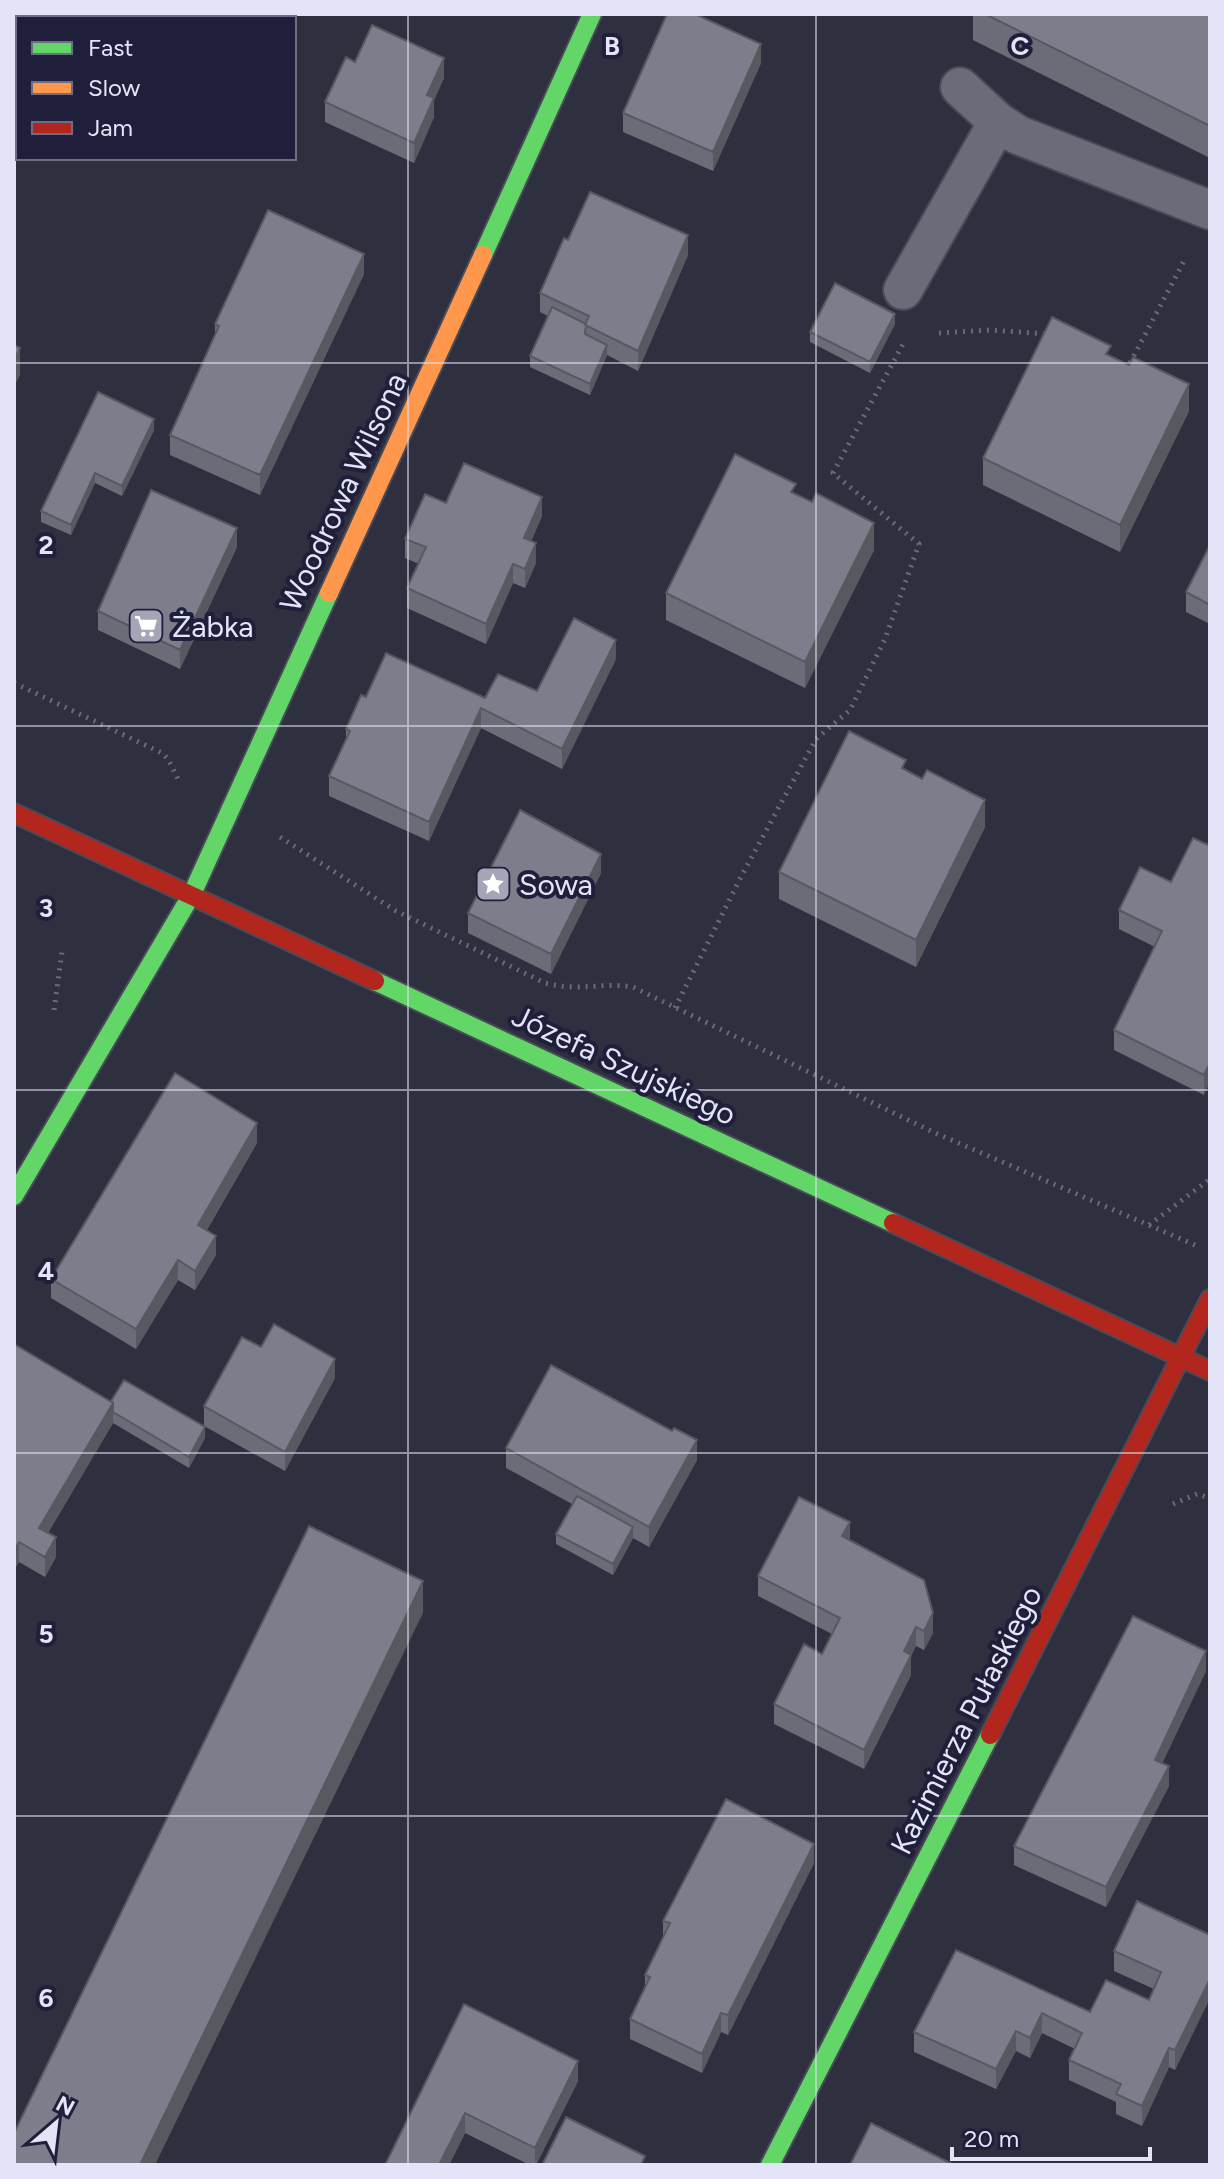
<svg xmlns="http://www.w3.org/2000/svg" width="1224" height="2179" font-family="Figtree,sans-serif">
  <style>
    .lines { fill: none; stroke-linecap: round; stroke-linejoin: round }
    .lane-casing { stroke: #494a58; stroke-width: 42 }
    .fast-casing { stroke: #494a58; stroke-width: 22 }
    .slow-casing { stroke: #494a58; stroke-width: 22 }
    .jam-casing { stroke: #494a58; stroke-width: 22 }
    .path { stroke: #6a6b76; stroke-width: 5; stroke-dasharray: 2 6; stroke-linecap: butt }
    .lane { stroke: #6b6c79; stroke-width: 38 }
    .fast { stroke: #63d668; stroke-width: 18 }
    .slow { stroke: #ff974d; stroke-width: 18 }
    .jam { stroke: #b3261e; stroke-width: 18 }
    .wall { fill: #6c6c78 }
    .shaded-wall { fill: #585861 }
    .building { fill: #7d7e8b; stroke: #585861; stroke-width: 2 }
    .grid { fill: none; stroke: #e3e4f7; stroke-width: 2; stroke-opacity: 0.55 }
    .labels { text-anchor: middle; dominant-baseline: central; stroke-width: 8; stroke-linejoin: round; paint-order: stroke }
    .street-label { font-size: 30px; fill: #e3e4f7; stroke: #1f1f3b }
    .poi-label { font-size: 30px; fill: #e3e4f7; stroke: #1f1f3b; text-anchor: start }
    .grid-label { font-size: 26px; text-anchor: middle; font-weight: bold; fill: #e3e4f7; stroke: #1f1f3b; stroke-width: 8; stroke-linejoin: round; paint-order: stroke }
  </style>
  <rect width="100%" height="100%" fill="#2e2f3f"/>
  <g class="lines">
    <defs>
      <path id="lane" d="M960,87L998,122L1018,135L1210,210
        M903,290L998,122"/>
      <path id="fast" d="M483,255L592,14
        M375,981L893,1223
        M14,1196L192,894L329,593
        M770,2165L990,1735"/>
      <path id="slow" d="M329,593L483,255"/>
      <path id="jam" d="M14,813L375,981
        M893,1223L1210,1371
        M990,1735L1210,1299"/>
    </defs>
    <use href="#lane" class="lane-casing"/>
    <use href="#fast" class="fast-casing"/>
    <use href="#slow" class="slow-casing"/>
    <use href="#jam" class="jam-casing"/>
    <path class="path" d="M939,333L990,330L1048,334
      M1130,363L1185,259
      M14,683L162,753L168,759L180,783
      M280,837L396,911L545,983C579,992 601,982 633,987L933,1132L1195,1245
      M675,1008L743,873L816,739L850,710L885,639L919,544L833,473L903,344
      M54,1010L62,952
      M1149,1225L1210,1179
      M1173,1504L1197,1494L1210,1498"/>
    <use href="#lane" class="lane"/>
    <use href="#fast" class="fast"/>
    <use href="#slow" class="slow"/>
    <use href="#jam" class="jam"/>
  </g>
  <path class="wall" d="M103,14H180L178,18H111Z
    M973,14H1210V158L973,40Z
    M355,62L444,78L434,100V117L414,163L325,122V102Z
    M761,63L713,171L623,132V113Z
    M568,240L688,255L638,371L607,355L590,395L530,367V356L548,316L540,312V293Z
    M364,274L260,495L170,455V435L215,335V324Z
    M895,324L870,373L810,342V332Z
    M1111,357L1189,411L1120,552L983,485V458Z
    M154,430L122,496L95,483L71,535L41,522V511Z
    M796,495L812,502L874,550L805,688L666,620V593Z
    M446,503L542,516L531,541L536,563L525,588L513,583L486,644L407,608V588L419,564L405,558V539Z
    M1210,545V624L1186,612V592Z
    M237,547L180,669L98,630V611Z
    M616,659L562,769L481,728L429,841L329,796V776L346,739V729L366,697L485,698L537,691Z
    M906,770L985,827L916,967L779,899V872Z
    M1208,845L1204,1095L1114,1050V1030L1155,947L1119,929V910L1171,882Z
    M601,873L551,974L468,933V913Z
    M257,1143L207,1230L216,1255L195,1290L178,1280L136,1349L51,1298V1279Z
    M14,1344L111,1401L205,1438L189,1468L113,1423L48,1533L56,1557L45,1577L19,1562Z
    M261,1347L335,1378L285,1471L204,1426V1406Z
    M506,1448L697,1460L649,1547L633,1538L613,1575L556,1544V1534L572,1504L506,1468Z
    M850,1540L933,1633L924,1650L916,1646L911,1656V1675L864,1769L774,1724V1704L822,1654L832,1634L758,1596V1576Z
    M1206,1671L1162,1763L1169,1786L1106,1907L1014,1865V1846Z
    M814,1863L728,2035L721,2032L702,2073L630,2039V2019L645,1988V1975L663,1937V1921Z
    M1210,1935V1998L1175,2070L1169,2067L1142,2126L1116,2114V2102L1069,2080V2060L1075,2049L1042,2033L1030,2058L1016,2051L996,2089L914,2052V2032L956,1950L1090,2012L1149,2000L1154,1989L1114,1971V1951Z
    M464,2004L578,2081L536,2165H530L465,2133L449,2165H385Z"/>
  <path class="shaded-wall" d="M165,14H180L178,18H165Z
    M761,44V63L713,171V152Z
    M444,58V78L434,100V117L414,163V143L427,95Z
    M688,235V255L638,371V351Z
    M364,254V274L260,495V475Z
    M895,314V324L870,373V362Z
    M607,345V355L590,395V384Z
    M20,348V375L14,387V360Z
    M1189,384V411L1120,552V525Z
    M154,419V430L122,496V486Z
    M95,473V483L71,535V525Z
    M542,497V516L524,558V538Z
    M874,523V550L805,688V662Z
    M237,528V547L180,669V650Z
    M536,543V563L525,588V569Z
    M513,564V583L486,644V624Z
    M616,640V659L562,769V749Z
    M481,708V728L429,841V822Z
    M985,800V827L916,967V940Z
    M601,854V873L551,974V954Z
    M1210,1063V1082L1204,1095V1075Z
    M257,1123V1143L198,1245V1225Z
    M216,1236V1255L195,1290V1271Z
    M178,1260V1280L136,1349V1329Z
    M335,1359V1378L285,1471V1452Z
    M113,1403V1423L39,1548V1528Z
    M205,1427V1438L189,1468V1457Z
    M697,1440V1460L649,1547V1527Z
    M850,1522V1541L842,1536Z
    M633,1527V1538L613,1575V1564Z
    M56,1537V1557L45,1577V1557Z
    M19,1542V1562L14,1571V1551Z
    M423,1581V1613L155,2165H140Z
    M933,1613V1633L924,1650V1631Z
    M916,1627V1646L911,1656V1675L864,1769V1750L904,1651Z
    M1206,1651V1671L1155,1779V1760Z
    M1169,1766V1786L1106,1907V1887Z
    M814,1844V1863L728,2035V2015Z
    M1210,1979V1998L1175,2070V2050Z
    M721,2013V2032L702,2073V2054Z
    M1042,2013V2033L1030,2058V2038Z
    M1016,2031V2051L996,2089V2069Z
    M1169,2048V2067L1142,2126V2106Z
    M578,2061V2081L536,2165H535V2148Z
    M465,2113V2133L449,2165H439Z"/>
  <path class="building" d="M667,14H695L761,44L713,152L623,113Z
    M985,14H1210V126Z
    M372,25L444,58L427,95L434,98L414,143L325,102L346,57L355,62Z
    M590,192L688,235L638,351L585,325L589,316L540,293L564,238L568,240Z
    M268,210L364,254L260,475L170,435L219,326L215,324Z
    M835,283L895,314L870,362L810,332Z
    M552,307L586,324L585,334L607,345L590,384L530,356Z
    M1052,317L1111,346L1106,354L1129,365L1133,357L1189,384L1120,525L983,458Z
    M14,345L20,348L14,360Z
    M98,392L154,419L122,486L95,473L71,525L41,511Z
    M735,454L796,484L791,492L812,502L816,493L874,523L805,662L666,593Z
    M464,463L542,497L524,538L536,543L525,569L513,564L486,624L407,588L426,547L405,539L425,494L446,503Z
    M151,490L237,528L180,650L98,611Z
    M1210,545V605L1186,592Z
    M574,618L616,640L562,749L481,708L429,822L329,776L350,731L346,729L361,695L366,697L386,653L485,698L498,674L537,691Z
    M849,731L906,760L902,768L922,779L927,770L985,800L916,940L779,872Z
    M520,810L601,854L551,954L468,913Z
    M1193,838L1208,845L1210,841V1063L1204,1075L1114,1030L1162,931L1119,910L1140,867L1171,882Z
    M175,1073L257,1123L198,1225L216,1236L195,1271L178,1260L136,1329L51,1279Z
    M274,1324L335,1359L285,1452L204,1406L242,1337L261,1347Z
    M14,1344L113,1403L39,1528L56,1537L45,1557L19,1542L14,1551Z
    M551,1365L672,1431L674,1428L697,1440L649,1527L506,1448Z
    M124,1380L205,1427L189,1457L113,1412V1403L111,1401Z
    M577,1496L633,1527L613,1564L556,1534Z
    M799,1497L850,1522L842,1536L924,1580L933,1613L924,1631L916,1627L904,1651L911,1655L864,1750L774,1704L804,1644L822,1654L840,1618L758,1576Z
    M309,1526L423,1581L140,2165H14V2133Z
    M1133,1616L1206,1651L1155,1760L1169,1766L1106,1887L1014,1846Z
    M726,1799L814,1844L728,2015L721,2013L702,2054L630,2019L650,1977L645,1975L670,1923L663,1921Z
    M1137,1901L1210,1935V1979L1175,2050L1169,2048L1142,2106L1116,2094L1121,2084L1069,2060L1082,2033L1042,2013L1030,2038L1016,2031L996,2069L914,2032L956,1950L1090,2012L1106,1980L1149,2000L1161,1972L1114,1951Z
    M464,2004L578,2061L535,2148L465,2113L439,2165H385Z
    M566,2117L645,2156L641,2165H542Z
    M871,2123L952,2164L850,2165Z"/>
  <path class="grid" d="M408,14V2165M816,14V2165M14,363H1210M14,726H1210M14,1090H1210M14,1453H1210M14,1816H1210"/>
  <defs>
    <symbol id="supermarket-square" viewBox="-11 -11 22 22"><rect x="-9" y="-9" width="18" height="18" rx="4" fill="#a4a5b7" stroke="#1f1f3b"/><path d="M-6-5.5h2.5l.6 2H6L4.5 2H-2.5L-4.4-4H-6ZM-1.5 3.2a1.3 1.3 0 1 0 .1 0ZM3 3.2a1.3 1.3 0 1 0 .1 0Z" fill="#fff"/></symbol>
    <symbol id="sight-square" viewBox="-11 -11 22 22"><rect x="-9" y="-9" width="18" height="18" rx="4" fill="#a4a5b7" stroke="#1f1f3b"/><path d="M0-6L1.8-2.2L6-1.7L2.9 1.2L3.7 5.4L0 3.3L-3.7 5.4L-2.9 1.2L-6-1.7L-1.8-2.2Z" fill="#fff"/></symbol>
  </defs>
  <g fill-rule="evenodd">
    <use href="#supermarket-square" x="126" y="606" width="40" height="40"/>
    <use href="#sight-square" x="473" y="864" width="40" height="40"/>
  </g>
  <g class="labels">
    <g class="street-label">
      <text transform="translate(343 492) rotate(-65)">Woodrowa Wilsona</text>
      <text transform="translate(624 1065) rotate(25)">Józefa Szujskiego</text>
      <text transform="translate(966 1720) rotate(-63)">Kazimierza Pułaskiego</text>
    </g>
    <g class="poi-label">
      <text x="172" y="626">Żabka</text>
      <text x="519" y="884">Sowa</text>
    </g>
  </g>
  <g class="grid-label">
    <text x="612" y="55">B</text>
    <text x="1020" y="55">C</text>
    <text x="46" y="554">2</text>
    <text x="46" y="917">3</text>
    <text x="46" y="1280">4</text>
    <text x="46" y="1643">5</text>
    <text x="46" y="2007">6</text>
  </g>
  <rect width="1224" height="2179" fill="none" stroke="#e3e4f7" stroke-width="32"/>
  <rect x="16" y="16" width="280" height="144" fill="#1f1f3b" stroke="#6d6e86" stroke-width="2"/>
  <rect x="32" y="42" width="40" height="12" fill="#63d668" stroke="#6d6e86" stroke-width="2"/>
  <text x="88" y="56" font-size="24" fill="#e3e4f7">Fast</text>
  <rect x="32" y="82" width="40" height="12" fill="#ff974d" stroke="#6d6e86" stroke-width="2"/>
  <text x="88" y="96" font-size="24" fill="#e3e4f7">Slow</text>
  <rect x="32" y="122" width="40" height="12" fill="#b3261e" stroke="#6d6e86" stroke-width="2"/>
  <text x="88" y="136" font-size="24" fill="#e3e4f7">Jam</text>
  <g transform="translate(56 2123) rotate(28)" stroke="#1f1f3b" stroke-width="6" paint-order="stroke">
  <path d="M0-6L14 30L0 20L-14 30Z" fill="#e3e4f7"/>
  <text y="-12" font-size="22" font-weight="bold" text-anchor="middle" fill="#e3e4f7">N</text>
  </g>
  <path d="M952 2147v12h198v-12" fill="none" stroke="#e3e4f7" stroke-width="4"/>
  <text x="964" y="2147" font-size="24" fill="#e3e4f7" stroke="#1f1f3b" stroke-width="6" paint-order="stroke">20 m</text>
</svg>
